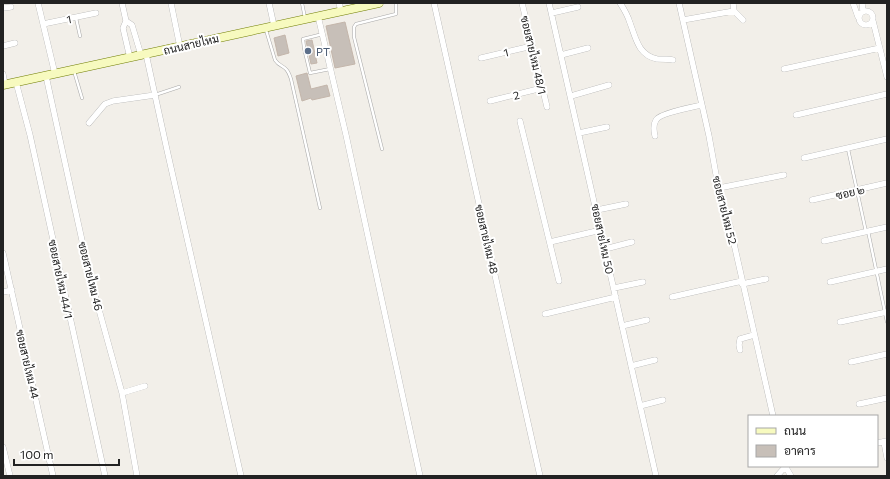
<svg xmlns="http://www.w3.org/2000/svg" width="890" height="479" font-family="Commissioner,Sarabun,sans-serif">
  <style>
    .building { fill: #c7bfb8; stroke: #c4b6ab }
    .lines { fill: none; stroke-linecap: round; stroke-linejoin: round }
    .service-casing { stroke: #a9a9a9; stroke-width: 3.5 }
    .minor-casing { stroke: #a9a9a9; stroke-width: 6 }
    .secondary-casing { stroke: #707d05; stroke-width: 9 }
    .service { stroke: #fff; stroke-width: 2.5 }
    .minor { stroke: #fff; stroke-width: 5.5 }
    .secondary { stroke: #f7fabf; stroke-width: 8 }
    .service-dot { fill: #5c6f8a; stroke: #fff; stroke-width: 1.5 }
    .labels { text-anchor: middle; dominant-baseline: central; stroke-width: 4; stroke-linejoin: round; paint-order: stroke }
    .street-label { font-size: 11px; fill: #222; stroke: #fff }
    .service-label { font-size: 11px; fill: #4e5e75; stroke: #fff; text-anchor: start }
  </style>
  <rect width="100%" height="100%" fill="#f2efe9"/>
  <path class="building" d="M345,22L355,64L335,68L326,26Z
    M285,35L289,53L278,56L274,38Z
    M312,40L317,63L311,64L306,41Z
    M307,73L311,89L327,85L330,96L312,100L311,98L302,101L296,76Z"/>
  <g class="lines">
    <defs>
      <path id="service" d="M302,3L305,18
        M76,18L80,36
        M266,30L275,60C281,69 286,63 291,79L320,208
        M323,34L303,39L304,48L310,73L330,69
        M74,71L82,98
        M155,95L179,87
        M382,149L354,37V27L356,24L396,14V3
        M848,149L866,232
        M868,231L887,322"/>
      <path id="minor" d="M38,3L55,74
        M122,3L126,21
        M171,3L180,47
        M269,3L274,26
        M339,3L341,11
        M434,3L540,476
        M522,3L547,107
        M549,3L656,476
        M620,3C624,9 628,16 630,23C636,38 638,55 657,59C662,59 668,59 673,60
        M679,3L709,136L719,191L730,226L773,416
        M733,3L734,11
        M853,3L858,17
        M862,3L863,11
        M3,8L11,7
        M859 18a7 7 0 1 1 14 0a7 7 0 1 1-14 0Z
        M552,13L578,7
        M318,16L346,135L420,476
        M683,20L734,11L743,20
        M126,21L132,25L141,55
        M126,21L123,28L130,58
        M873,21L887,77
        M43,24L96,13
        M3,46L15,43
        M146,54L167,150L241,476
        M561,55L588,48
        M481,58L532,46
        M784,69L880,48
        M3,74L5,85
        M46,76L90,277L122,393L137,476
        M16,82L30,135L105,476
        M571,96L609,85
        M490,101L542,88
        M796,115L887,94
        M520,121L559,281
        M89,123L105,104L113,101L155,95
        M579,133L607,127
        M655,136C654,132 653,125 656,120C660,113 693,107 702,105
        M804,158L887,139
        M719,188L784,175
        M812,200L887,183
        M597,210L626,204
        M824,241L887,227
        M550,242L601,230
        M605,249L632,242
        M3,253L53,476
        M830,282L887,269
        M742,284L766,279
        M614,288L643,282
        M3,292L12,290
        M672,297L742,281
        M545,314L616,297
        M840,322L887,312
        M622,326L647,320
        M740,350L739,345L740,339L754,335
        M851,362L887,354
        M631,366L655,360
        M122,393L145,386
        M859,404L887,398
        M640,406L663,400
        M884,442L887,458
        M877,443L887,441
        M3,447L10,476
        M785,466L791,476
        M777,476L785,467"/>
      <path id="secondary" d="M3,85L379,3"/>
    </defs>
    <use href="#service" class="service-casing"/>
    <use href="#minor" class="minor-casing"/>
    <use href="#secondary" class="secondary-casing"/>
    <use href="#service" class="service"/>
    <use href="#minor" class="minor"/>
    <use href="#secondary" class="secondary"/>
  </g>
  <circle class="service-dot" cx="308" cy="51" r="4"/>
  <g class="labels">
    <g class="street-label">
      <text transform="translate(69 19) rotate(-11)">1</text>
      <text transform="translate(191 44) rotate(-13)">ถนนสายไหม</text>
      <text transform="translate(506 52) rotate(-14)">1</text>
      <text transform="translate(534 55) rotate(77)">ซอยสายไหม 48/1</text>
      <text transform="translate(516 95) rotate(-14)">2</text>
      <text transform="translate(850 192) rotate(-13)">ซอย ๒</text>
      <text transform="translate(725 210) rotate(76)">ซอยสายไหม 52</text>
      <text transform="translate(487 239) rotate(77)">ซอยสายไหม 48</text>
      <text transform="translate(603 239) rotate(78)">ซอยสายไหม 50</text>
      <text transform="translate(91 276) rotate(76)">ซอยสายไหม 46</text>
      <text transform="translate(61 279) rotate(78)">ซอยสายไหม 44/1</text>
      <text transform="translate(28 364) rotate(77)">ซอยสายไหม 44</text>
    </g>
    <g class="service-label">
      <text x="316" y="51">PT</text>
    </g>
  </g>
  <rect width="890" height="479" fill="none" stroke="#222222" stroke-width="8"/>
  <rect x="748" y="415" width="130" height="52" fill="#ffffff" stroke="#a7a7a7"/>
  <rect x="756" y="428" width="20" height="6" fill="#f7fabf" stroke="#a7a7a7"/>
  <text x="784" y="435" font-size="12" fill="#222222">ถนน</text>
  <rect x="756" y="445" width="20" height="12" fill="#c7bfb8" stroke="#a7a7a7"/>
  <text x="784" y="455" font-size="12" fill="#222222">อาคาร</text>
  <path d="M14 459v6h105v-6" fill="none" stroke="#222222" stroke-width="2"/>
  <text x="20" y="459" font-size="12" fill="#222222" stroke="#ffffff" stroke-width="3" paint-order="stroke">100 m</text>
</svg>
